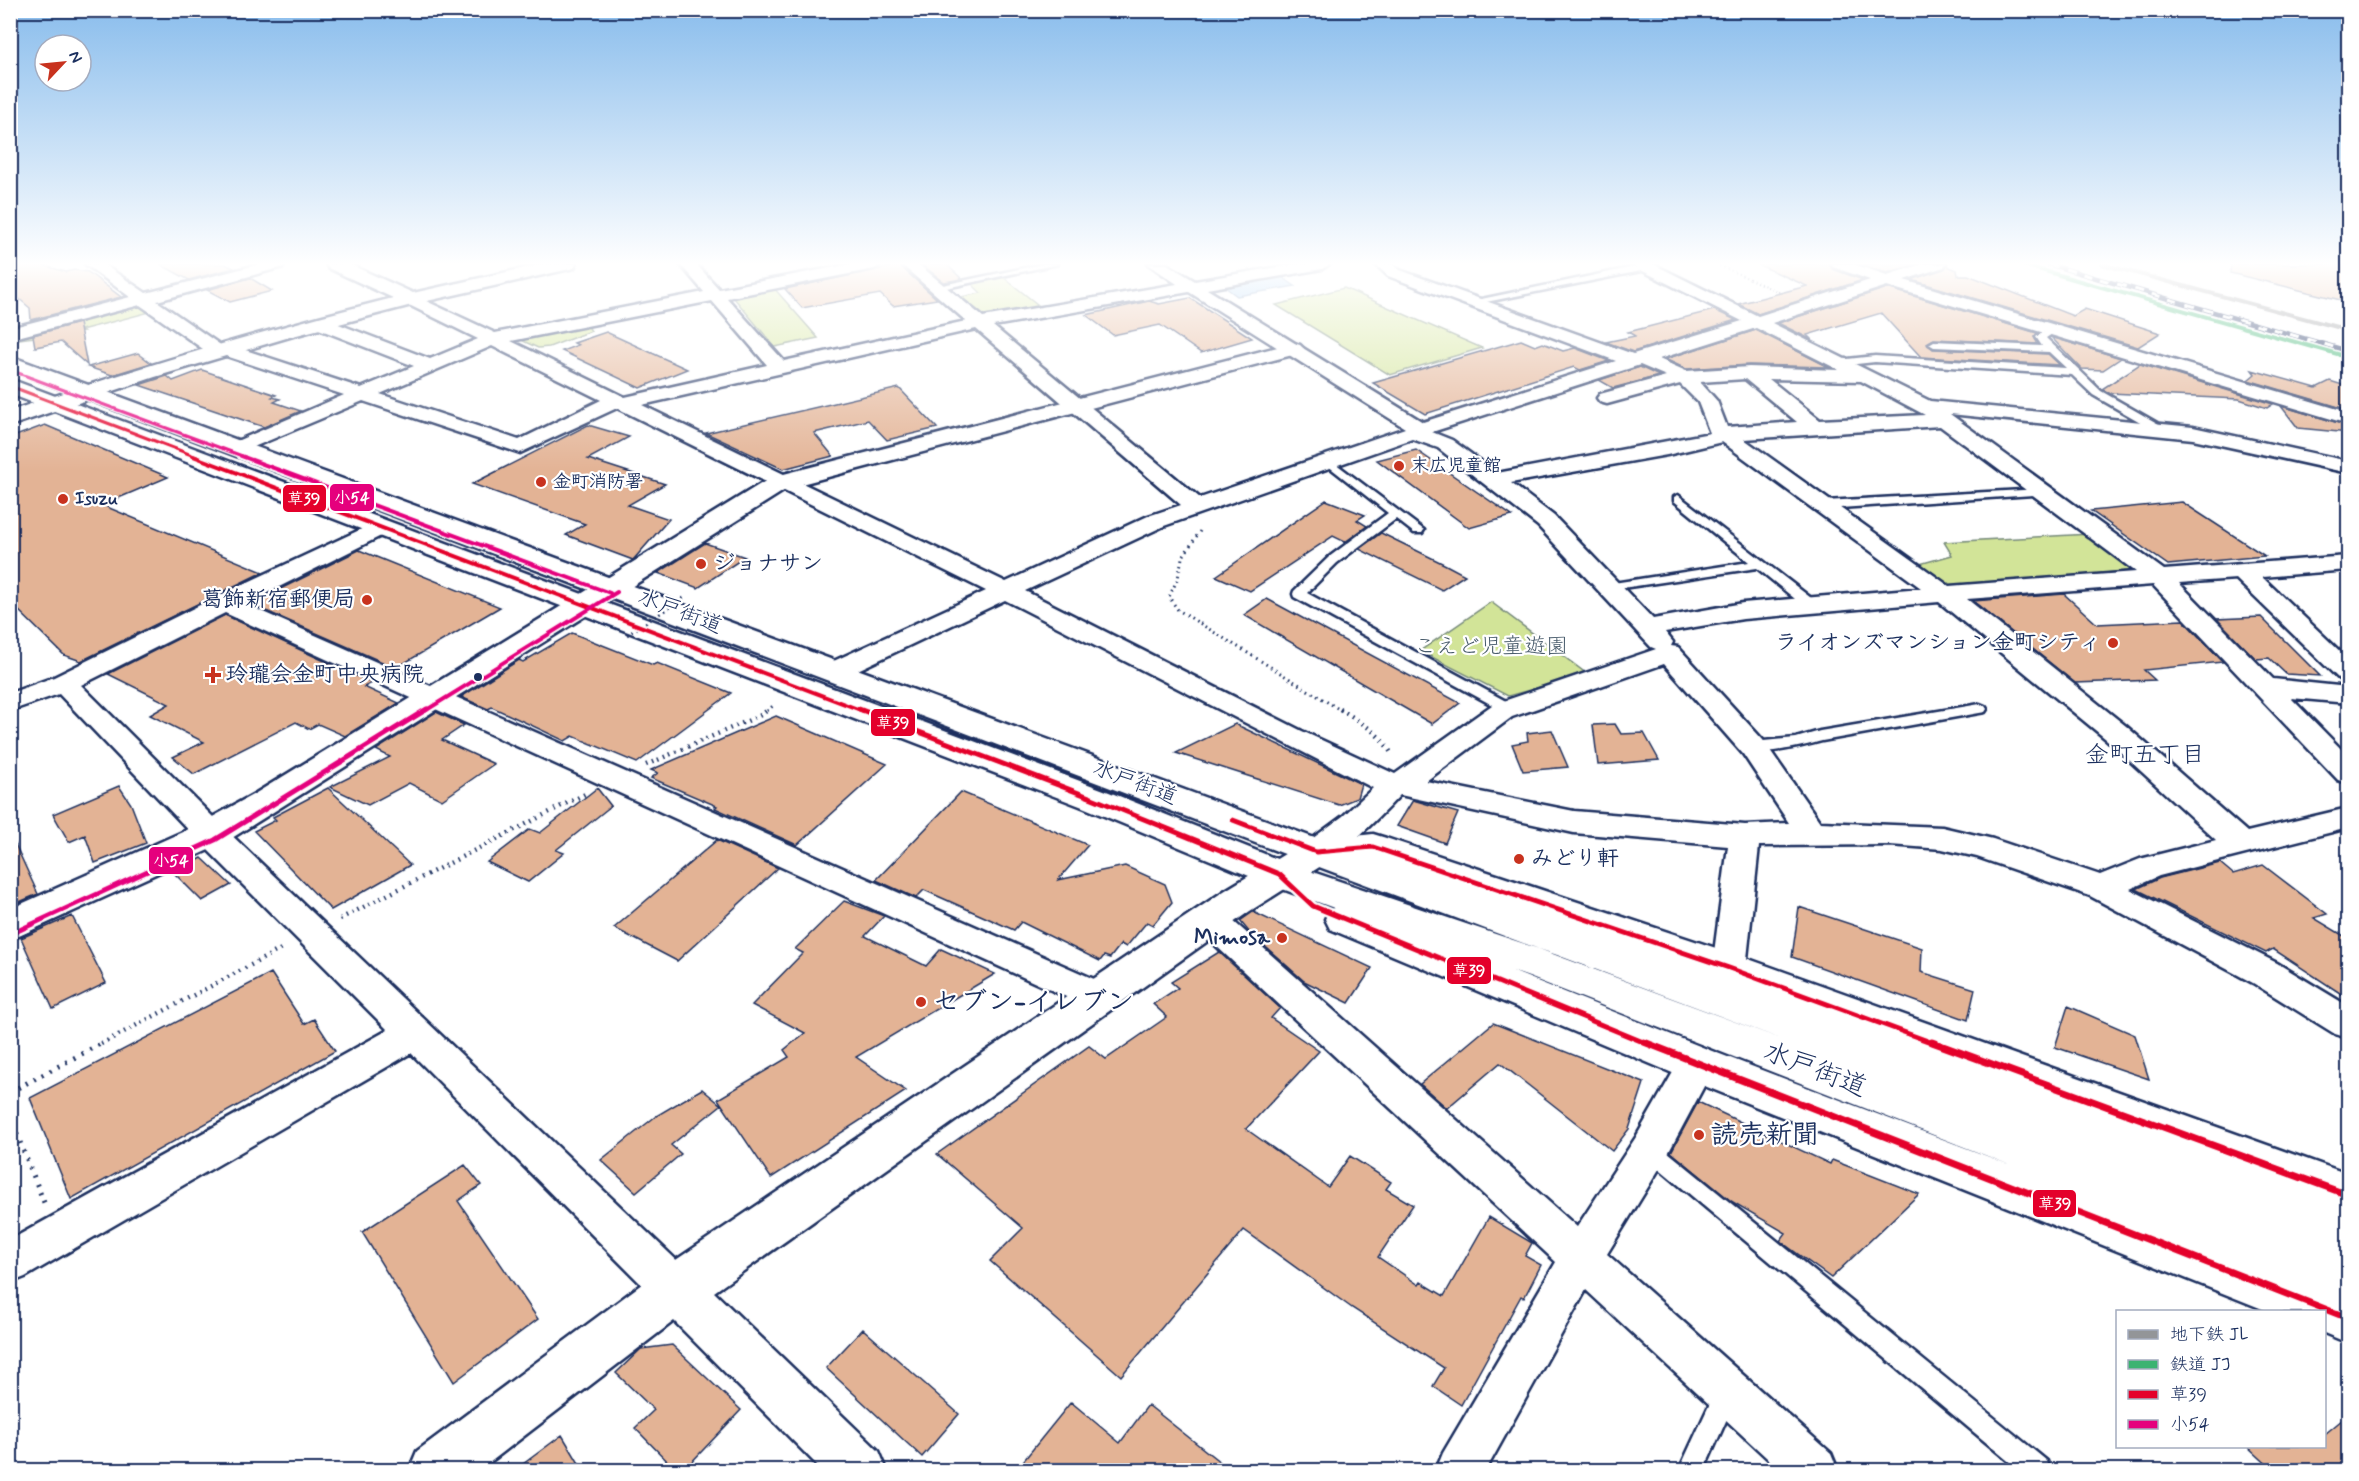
<svg xmlns="http://www.w3.org/2000/svg" width="2359" height="1481" font-family="Mynerve,'Klee One',sans-serif">
  <style>
    .green { fill: #d2e498; stroke: #768a7b; stroke-width: 1.5 }
    .water { fill: #98c7f3; stroke: #668ab7; stroke-width: 1.5 }
    .building { fill: #e3b395; stroke: #1b2f5e; stroke-width: 1.5 }
    .lines { fill: none; stroke-linecap: round; stroke-linejoin: round }
    .lane-casing { stroke: #1b2f5e; stroke-width: 5 }
    .street-casing { stroke: #1b2f5e; stroke-width: 5 }
    .secondary-casing { stroke: #1b2f5e; stroke-width: 5 }
    .highway-casing { stroke: #1b2f5e; stroke-width: 5 }
    .path-far3 { stroke: #1b2f5e; stroke-width: 2; stroke-dasharray: 1 3; stroke-linecap: butt }
    .path-far2 { stroke: #1b2f5e; stroke-width: 3; stroke-dasharray: 1.5 4; stroke-linecap: butt }
    .path-far1 { stroke: #1b2f5e; stroke-width: 4.5; stroke-dasharray: 1.5 5; stroke-linecap: butt }
    .path { stroke: #1b2f5e; stroke-width: 5; stroke-dasharray: 2 7; stroke-linecap: butt }
    .lane { fill: #fff; fill-rule: evenodd }
    .street { fill: #fff; fill-rule: evenodd }
    .secondary { fill: #fff; fill-rule: evenodd }
    .highway { fill: #fff; fill-rule: evenodd }
    .rail-casing { stroke: #1b2f5e; stroke-width: 4.5 }
    .rail { stroke: #fff; stroke-width: 3; stroke-dasharray: 9; stroke-linecap: butt }
    .path-bridge { stroke: #1b2f5e; stroke-width: 3; stroke-dasharray: 1.5 4; stroke-linecap: butt }
    .bus-1-far3-casing { stroke: #fff; stroke-width: 6 }
    .bus-1-far2-casing { stroke: #fff; stroke-width: 8 }
    .bus-1-far1-casing { stroke: #fff; stroke-width: 10 }
    .bus-1-casing { stroke: #fff; stroke-width: 11 }
    .bus-2-far2-casing { stroke: #fff; stroke-width: 6 }
    .bus-2-far1-casing { stroke: #fff; stroke-width: 8 }
    .bus-2-casing { stroke: #fff; stroke-width: 10 }
    .bus-1-far3 { stroke: #e4002b; stroke-width: 3 }
    .bus-1-far2 { stroke: #e4002b; stroke-width: 4 }
    .bus-1-far1 { stroke: #e4002b; stroke-width: 5 }
    .bus-1 { stroke: #e4002b; stroke-width: 7 }
    .bus-2-far2 { stroke: #e5007d; stroke-width: 3 }
    .bus-2-far1 { stroke: #e5007d; stroke-width: 4 }
    .bus-2 { stroke: #e5007d; stroke-width: 5 }
    .rail-1-casing { stroke: #fff; stroke-width: 7 }
    .rail-1 { stroke: #3cb371; stroke-width: 4 }
    .metro-1-casing { stroke: #fff; stroke-width: 7 }
    .metro-1 { stroke: #939598; stroke-width: 4 }
    .poi-dot { fill: #c8321e; stroke: #fff; stroke-width: 2 }
    .bus-dot { fill: #1b2f5e; stroke: #fff; stroke-width: 2 }
    .labels { text-anchor: middle; dominant-baseline: central; stroke-width: 4.5; stroke-linejoin: round; paint-order: stroke }
    .far-poi-label { font-size: 18px; font-weight: bold; fill: #1b2f5e; stroke: #fff; text-anchor: start }
    .poi-label { font-size: 22px; font-weight: bold; fill: #1b2f5e; stroke: #fff; text-anchor: start }
    .street-label { font-size: 22px; fill: #1b2f5e; stroke: #fff }
    .park-label { font-size: 22px; fill: #495c6c; stroke: #fff }
    .neighbourhood-label { font-size: 24px; fill: #1b2f5e; stroke: #fff }
    .near-poi-label { font-size: 27px; font-weight: bold; fill: #1b2f5e; stroke: #fff; text-anchor: start }
    .near-street-label { font-size: 27px; fill: #1b2f5e; stroke: #fff }
    .line-badge { stroke: #fff; stroke-width: 2 }
    .badge-label { font-size: 16px; text-anchor: middle; font-weight: bold; fill: #fff }
  </style>
  <rect width="100%" height="100%" fill="#fff"/>
  <filter id="ink" filterUnits="userSpaceOnUse"><feTurbulence type="fractalNoise" baseFrequency=".0167" numOctaves="2"/><feDisplacementMap in="SourceGraphic" scale="12" xChannelSelector="R" yChannelSelector="G"/><feConvolveMatrix kernelMatrix="1 2 1 2 8 2 1 2 1" color-interpolation-filters="sRGB"/></filter>
  <g filter="url(#ink)">
    <path class="green" d="M1003,277L1042,308L994,316L981,315L961,297L981,293L971,283Z
      M773,287L818,338L775,347L734,298L738,294Z
      M1344,288L1482,348L1390,375L1276,305Z
      M140,305L150,312L81,330L83,331L11,340Z
      M588,326L591,331L549,347L538,348L521,340Z
      M2091,534L2139,570L1947,587L1916,565L1952,555L1944,542Z
      M1491,602L1587,674L1508,696L1420,651Z"/>
    <path class="water" d="M1282,277L1295,286L1237,296L1225,287Z"/>
    <path class="building" d="M10,264H39L66,272L74,270L88,272L121,297L31,320L30,308L10,291Z
      M160,264H225L234,268L189,280Z
      M921,264H946L962,279L944,282Z
      M1757,264H1829L1832,269L1863,280L1758,314L1738,304L1807,286Z
      M1859,264H1917L1887,273Z
      M2231,264H2349V302L2230,273Z
      M899,265L937,299L893,306L880,294L802,308L785,289Z
      M1947,266L1957,270L1958,275H1968L2073,316L2085,309L2160,333L2138,347L1912,280Z
      M250,278L272,291L230,302L207,290Z
      M1887,288L2037,333L2034,337L2038,344L1934,339L1927,343L1933,349L2048,354L2060,365L1921,357L1881,313L1807,335L1812,340L1778,323Z
      M1190,298L1252,338L1201,353L1160,325L1113,335L1086,315L1149,301L1159,304Z
      M1714,310L1736,320L1633,352L1606,342L1635,336L1628,332Z
      M79,323L87,365L61,342L35,347L33,335Z
      M1756,330L1829,367L1749,365L1686,369L1665,359Z
      M606,332L687,369L640,388L562,351L578,345L574,343Z
      M2051,337L2121,358L2103,370L2082,369Z
      M1521,340L1535,346L1543,343L1563,351L1575,348L1609,361L1580,370L1574,367L1425,414L1373,383Z
      M138,353L151,363L112,375L88,367Z
      M2140,364L2273,404L2267,408L2239,399L2109,393L2102,389Z
      M1640,367L1659,376L1613,388L1599,380Z
      M202,370L276,395L272,397L280,399L274,402L301,411L264,427L139,385L167,376L173,381Z
      M2252,370L2316,388L2330,381L2349,387V410L2248,380L2255,374Z
      M899,388L937,428L887,440L868,420L814,433L833,456L783,469L706,433Z
      M2281,406L2349,426V433L2298,428Z
      M45,425L168,477L102,505L263,572L81,661L64,655L10,602V438Z
      M588,425L629,437L588,459L665,484L628,505L669,519L633,560L566,535L585,524L472,484Z
      M1416,450L1512,516L1469,528L1377,460Z
      M1326,500L1365,515L1357,520L1367,526L1345,542L1333,536L1250,591L1216,576Z
      M2182,502L2265,556L2168,565L2091,511Z
      M1381,533L1446,565L1465,575L1442,590L1359,549Z
      M705,543L745,557L698,588L658,573Z
      M359,550L500,607L396,668L250,604Z
      M2064,594L2097,624L2183,620L2223,662L2144,670L2155,680L2075,683L1973,601Z
      M1267,599L1460,703L1432,724L1244,615Z
      M225,615L372,683L364,687L399,703L345,736L318,724L309,729L296,722L194,774L173,757L204,742L150,715L169,704L108,674Z
      M2261,617L2320,676L2286,674L2269,658L2256,659L2217,619Z
      M572,633L653,665L657,663L731,693L637,763L573,736L565,741L492,707L488,709L461,697L519,660L523,662Z
      M436,712L464,725L442,740L494,764L442,800L409,783L368,805L330,787L390,757L376,750Z
      M776,716L887,764L797,845L715,808L717,806L651,778L658,773L651,770Z
      M1235,724L1361,784L1357,798L1339,805L1176,753Z
      M1615,724L1621,734L1644,733L1659,760L1598,765L1593,725Z
      M1552,730L1568,767L1523,771L1512,744L1528,741L1527,733Z
      M119,786L131,804L146,843L95,863L85,835L69,842L53,814Z
      M328,788L410,865L331,910L254,831L276,820L273,817Z
      M597,788L611,806L556,850L564,853L528,882L487,862L530,829L540,833Z
      M961,792L1088,845L1058,880L1125,866L1165,884L1172,902L1153,925L1147,922L1126,947L1121,944L1110,958L1104,956L1100,961L1021,922L1014,930L924,890L916,898L876,880Z
      M1413,800L1458,813L1445,843L1397,826Z
      M10,833L38,894L10,906Z
      M717,840L778,868L677,961L614,928Z
      M202,858L231,885L202,901L174,873Z
      M2220,863L2233,874L2263,865L2327,914L2314,918L2349,939V999L2273,949L2266,953L2136,889L2160,878Z
      M844,901L884,916L865,936L926,966L941,949L995,974L856,1057L906,1091L771,1178L718,1099L789,1057L784,1050L805,1033L752,1005L803,953L795,949Z
      M1799,907L1922,948L1921,972L1975,989L1968,1020L1792,957Z
      M1253,912L1372,968L1349,1003L1304,981L1250,933L1240,921Z
      M72,916L106,983L53,1009L21,938Z
      M1219,952L1280,1008L1271,1018L1319,1051L1246,1129L1328,1187L1350,1156L1391,1182L1386,1189L1413,1205L1378,1257L1419,1285L1421,1282L1444,1296L1489,1217L1532,1243L1525,1256L1541,1265L1524,1298L1521,1296L1461,1405L1433,1386L1444,1368L1352,1308L1244,1230L1121,1376L990,1261L1023,1228L937,1154L1089,1046L1106,1059L1167,1017L1153,1004L1178,988L1171,982Z
      M271,973L304,1024L314,1019L335,1051L71,1199L30,1098Z
      M2068,1006L2135,1035L2149,1079L2055,1047Z
      M1493,1023L1644,1083L1629,1129L1612,1151L1500,1063L1447,1108L1420,1084Z
      M702,1089L721,1105L671,1145L681,1154L636,1192L601,1160L656,1116Z
      M1698,1102L1830,1164L1832,1160L1919,1194L1831,1278L1780,1241L1786,1233L1731,1201L1671,1152Z
      M465,1165L481,1185L458,1201L538,1319L454,1382L362,1232Z
      M863,1329L959,1414L922,1457L826,1368Z
      M672,1345L741,1410L684,1470H676L635,1428L654,1410L616,1373L641,1349Z
      M1071,1402L1120,1443L1148,1405L1230,1470H1016Z
      M2349,1414V1470H2273L2247,1446H2325V1434Z
      M562,1435L583,1470H515Z"/>
    <g class="lines">
      <defs>
        <path id="lane" d="M1043,264H1058L937,290L933,287Z
          M1648,264L1651,265V269L1471,305L1467,302Z
          M2050,328L2058,330L2046,338L2048,340L2101,391L2164,427V431H2156L2093,395L2072,375L1875,362L1838,366L1833,363L1838,360L1875,356L2066,368L2049,352L1934,347L1929,344L1934,341L2042,346L2036,337Z
          M1327,457L1424,530L1422,533H1414L1396,519L1337,563L1307,593L1515,706L1517,709L1515,712H1505L1294,597L1293,594L1294,591L1329,557L1388,513L1323,462V458Z
          M2043,489L2049,492L2047,494L1825,509L1819,505L1825,501Z
          M1678,495L1815,601L1817,604L1815,607H1805L1757,568L1602,591L1601,588L1602,585L1607,584L1749,562L1674,501V497Z
          M1980,704L1985,706L1987,709L1985,712L1822,741C1807,745 1755,759 1745,747L1753,742L1796,738L1820,731Z
          M1650,1140L1657,1143L2047,1461L2050,1470H2019L1643,1155L1640,1149L1643,1143Z
          M1726,1382L1734,1386L1738,1394L1704,1470H1679L1718,1386Z"/>
        <path id="street" d="M85,264H103L146,293L260,264H285L283,267L157,301L222,346H233L361,388L414,366L316,328L313,324L316,320H328L430,359L478,339L405,303L403,299L405,295L411,294L495,333L704,292L680,264H696L719,289L851,264H882L874,269L727,298L784,361L966,321L901,264H918L983,317L1177,284L1148,264H1167L1195,281L1296,264H1330L1322,269L1207,289L1423,422L1616,361L1388,276L1375,264H1392L1400,270L1633,354L1742,321L1635,267L1633,264H1653L1758,316L1870,280L1833,267L1831,264H1853L1887,275L1923,264H1946L1944,267L1904,280L2348,412V424L1887,286L1772,323L1930,401L2193,427L2348,461V473L2193,439L1950,414L2164,570L2348,556V570L2262,577L2348,659V681L2339,679L2236,579L2179,583L2273,679L2348,687V703L2291,698L2348,756V783L2338,780L2153,585L1967,599L2126,726L2247,832L2348,808V828L2159,876L2130,889L2277,963L2348,1006V1038L2335,1034L2253,983L2090,896L1977,857L1942,849L1890,845L1759,846L1746,968L1741,977L1729,981L1717,977L1712,968L1728,846L1574,833L1400,795C1384,812 1341,858 1319,862C1314,863 1310,861 1305,860L1300,852L1305,844L1343,816L1373,788L1005,600L843,677L834,679L825,677L821,671L825,665L986,591L617,408L520,453L363,401L239,453L232,451L229,447L232,443L344,395L226,356H213L140,305L10,339V328L130,297ZM1189,292L1405,428L1200,498L993,326ZM712,301L767,365L625,397L511,341ZM1756,328L1839,370L1749,367L1686,371L1659,359ZM976,329L1181,505L1148,516L1006,582L642,405ZM492,346L601,400L519,440L380,394ZM1640,365L1666,376L1600,394L1597,398L1600,402L1607,404L1680,384L1698,402L1710,433L1497,473L1452,440L1432,432ZM1745,379L1797,422L1727,427L1717,401L1700,382ZM1769,379L1861,381L1925,415L1820,420ZM1940,426L2136,572L1949,586L1744,439ZM1412,439L1438,448L1538,526L1651,647L1656,649L1492,705L1395,774L1302,731L1025,591L1164,526ZM1722,442L1921,588L1743,603L1653,619L1554,516L1511,483L1667,455ZM1939,602L2106,739L2216,840L2140,859L2100,875L1993,839L1942,827L1820,822L1763,740L1678,647L1671,646L1673,642L1665,632L1743,619ZM1664,664L1743,754L1789,823L1745,825L1574,811L1426,781L1512,717Z
          M381,520L389,522L392,527L389,532L245,604L1110,986L1116,996L1110,1006L1098,1010L1086,1006L225,613L81,685L222,826L691,1274L697,1289L691,1304L676,1310L661,1304L411,1053L25,1277L10,1283V1240L388,1030L200,842L59,694L10,711V693L54,677L214,598Z
          M1211,909L1223,912L1577,1227L1636,1137L1684,1053L1697,1049L1710,1053L1715,1064L1710,1075L1664,1161L1607,1254L1831,1453L1838,1470H1780L1586,1290L1486,1470H1436L1443,1453L1556,1262L1199,930L1194,921L1199,912Z"/>
        <path id="secondary" d="M326,264H349L413,293L543,264H576L574,268L427,301L293,336L155,377L10,426V411C136,368 264,330 393,298L328,268Z
          M1293,343L1300,345L1304,349L1300,353L790,487L224,843L10,940V909L198,825L256,793L772,477Z
          M1316,839L1329,843L1334,852L1329,861L1250,911L714,1292L879,1451L887,1470H822L674,1321L480,1470H409L417,1451L658,1272L1224,891L1303,843Z"/>
        <path id="highway" d="M10,356L1320,840L1373,834L1386,838L1743,957L2348,1174V1343L2324,1333V1312H2270L1682,1077L1330,929L1325,919L1330,909L1334,908L1266,883L1080,806L10,394V379L1104,790L1292,865L1557,955L1816,1052L1303,861L10,370ZM1512,971L1529,977L2013,1166L1712,1051Z"/>
      </defs>
      <use href="#lane" class="lane-casing"/>
      <use href="#street" class="street-casing"/>
      <use href="#secondary" class="secondary-casing"/>
      <use href="#highway" class="highway-casing"/>
      <path class="path-far3" d="M1716,264L1781,293"/>
      <path class="path-far2" d="M1200,531L1182,558L1178,578L1169,597L1178,610L1342,711
        M767,711L774,705"/>
      <path class="path-far1" d="M1340,709C1360,722 1381,733 1392,755
        M646,765L761,715L769,709
        M340,919L585,794
        M101,1044L285,947"/>
      <path class="path" d="M10,1092L104,1042
        M10,1117L45,1205"/>
      <use href="#lane" class="lane"/>
      <use href="#street" class="street"/>
      <use href="#secondary" class="secondary"/>
      <use href="#highway" class="highway"/>
      <defs>
        <path id="rail" d="M2048,264L2348,351"/>
      </defs>
      <use href="#rail" class="rail-casing"/>
      <use href="#rail" class="rail"/>
      <path class="path-bridge" d="M627,635L685,597"/>
      <defs>
        <path id="bus-1-far3" d="M10,386L197,457"/>
        <path id="bus-1-far2" d="M193,456L863,711"/>
        <path id="bus-1-far1" d="M859,709L1092,798L1279,874L1313,906L1648,1044
          M1233,820L1316,852L1373,847L1729,968L1936,1044"/>
        <path id="bus-1" d="M1644,1042L2348,1318
          M1932,1042L2348,1195"/>
        <path id="bus-2-far2" d="M10,370L245,457"/>
        <path id="bus-2-far1" d="M241,456L610,593
          M425,711L617,592"/>
        <path id="bus-2" d="M13,933L215,840L427,709"/>
      </defs>
      <use href="#bus-1-far3" class="bus-1-far3-casing"/>
      <use href="#bus-1-far2" class="bus-1-far2-casing"/>
      <use href="#bus-1-far1" class="bus-1-far1-casing"/>
      <use href="#bus-1" class="bus-1-casing"/>
      <use href="#bus-2-far2" class="bus-2-far2-casing"/>
      <use href="#bus-2-far1" class="bus-2-far1-casing"/>
      <use href="#bus-2" class="bus-2-casing"/>
      <use href="#bus-1-far3" class="bus-1-far3"/>
      <use href="#bus-1-far2" class="bus-1-far2"/>
      <use href="#bus-1-far1" class="bus-1-far1"/>
      <use href="#bus-1" class="bus-1"/>
      <use href="#bus-2-far2" class="bus-2-far2"/>
      <use href="#bus-2-far1" class="bus-2-far1"/>
      <use href="#bus-2" class="bus-2"/>
      <defs>
        <path id="rail-1" d="M2020,264L2348,357"/>
      </defs>
      <use href="#rail-1" class="rail-1-casing"/>
      <use href="#rail-1" class="rail-1"/>
      <defs>
        <path id="metro-1" d="M2102,264L2348,330"/>
      </defs>
      <use href="#metro-1" class="metro-1-casing"/>
      <use href="#metro-1" class="metro-1"/>
    </g>
  </g>
  <linearGradient id="sky" x2="0" y2="1"><stop stop-color="#88bcec"/><stop offset="0.56" stop-color="#fff"/><stop offset="1" stop-color="#fff" stop-opacity="0"/></linearGradient>
  <rect width="2359" height="471" fill="url(#sky)"/>
  <g class="poi-dot">
    <circle cx="1399" cy="466" r="6"/>
    <circle cx="541" cy="482" r="6"/>
    <circle cx="63" cy="499" r="6"/>
    <circle cx="701" cy="564" r="6"/>
    <circle cx="367" cy="600" r="6"/>
    <circle cx="2113" cy="643" r="6"/>
    <path d="M210 666h6v6h6v6h-6v6h-6v-6h-6v-6h6z"/>
    <circle cx="1519" cy="859" r="6"/>
    <circle cx="1282" cy="938" r="6"/>
    <circle cx="921" cy="1002" r="6"/>
    <circle cx="1699" cy="1135" r="6"/>
  </g>
  <circle class="bus-dot" cx="478" cy="677" r="5"/>
  <g class="labels">
    <g class="far-poi-label">
      <text x="1411" y="466">末広児童館</text>
      <text x="553" y="482">金町消防署</text>
      <text x="75" y="499">Isuzu</text>
    </g>
    <g class="poi-label">
      <text x="713" y="564">ジョナサン</text>
      <text x="355" y="600" text-anchor="end">葛飾新宿郵便局</text>
      <text x="2101" y="643" text-anchor="end">ライオンズマンション金町シティ</text>
      <text x="226" y="675">玲瓏会金町中央病院</text>
      <text x="1531" y="859">みどり軒</text>
      <text x="1270" y="938" text-anchor="end">Mimosa</text>
    </g>
    <g class="street-label">
      <text transform="translate(680 612) rotate(21)">水戸街道</text>
      <text transform="translate(1135 783) rotate(21)">水戸街道</text>
    </g>
    <g class="park-label">
      <text x="1491" y="647">こえど児童遊園</text>
    </g>
    <g class="neighbourhood-label">
      <text x="2145" y="755">金町五丁目</text>
    </g>
    <g class="near-poi-label">
      <text x="933" y="1002">セブン-イレブン</text>
      <text x="1711" y="1135">読売新聞</text>
    </g>
    <g class="near-street-label">
      <text transform="translate(1815 1070) rotate(21)">水戸街道</text>
    </g>
  </g>
  <g class="line-badge">
    <rect x="329" y="483" width="46" height="29" rx="6" fill="#e5007d"/>
    <rect x="282" y="484" width="45" height="29" rx="6" fill="#e4002b"/>
    <rect x="870" y="708" width="46" height="29" rx="6" fill="#e4002b"/>
    <rect x="148" y="846" width="46" height="29" rx="6" fill="#e5007d"/>
    <rect x="1446" y="956" width="46" height="29" rx="6" fill="#e4002b"/>
    <rect x="2032" y="1189" width="45" height="29" rx="6" fill="#e4002b"/>
  </g>
  <g class="badge-label">
    <text x="352" y="503">小54</text>
    <text x="304" y="504">草39</text>
    <text x="893" y="728">草39</text>
    <text x="171" y="866">小54</text>
    <text x="1469" y="976">草39</text>
    <text x="2055" y="1209">草39</text>
  </g>
  <rect width="2359" height="1481" fill="none" stroke="#fff" stroke-width="36"/>
  <rect x="18" y="18" width="2323" height="1445" fill="none" stroke="#1b2f5e" stroke-width="2" filter="url(#ink)"/>
  <rect x="2116" y="1310" width="210" height="138" fill="#ffffff" stroke="#a4acbf" stroke-width="1.5"/>
  <rect x="2128" y="1330" width="30" height="9" fill="#939598" stroke="#a4acbf" stroke-width="1.5"/>
  <text x="2170" y="1340" font-size="18" fill="#1b2f5e">地下鉄 JL</text>
  <rect x="2128" y="1360" width="30" height="9" fill="#3cb371" stroke="#a4acbf" stroke-width="1.5"/>
  <text x="2170" y="1370" font-size="18" fill="#1b2f5e">鉄道 JJ</text>
  <rect x="2128" y="1390" width="30" height="9" fill="#e4002b" stroke="#a4acbf" stroke-width="1.5"/>
  <text x="2170" y="1400" font-size="18" fill="#1b2f5e">草39</text>
  <rect x="2128" y="1420" width="30" height="9" fill="#e5007d" stroke="#a4acbf" stroke-width="1.5"/>
  <text x="2170" y="1430" font-size="18" fill="#1b2f5e">小54</text>
  <g transform="translate(63 63) rotate(64)"><circle r="28" fill="#ffffff" stroke="#a4acbf" stroke-width="1.5"/>
  <path d="M0-4.5L10 22L0 15L-10 22Z" fill="#c8321e"/>
  <text y="-9" font-size="16" font-weight="bold" text-anchor="middle" fill="#1b2f5e">N</text>
  </g>
</svg>
